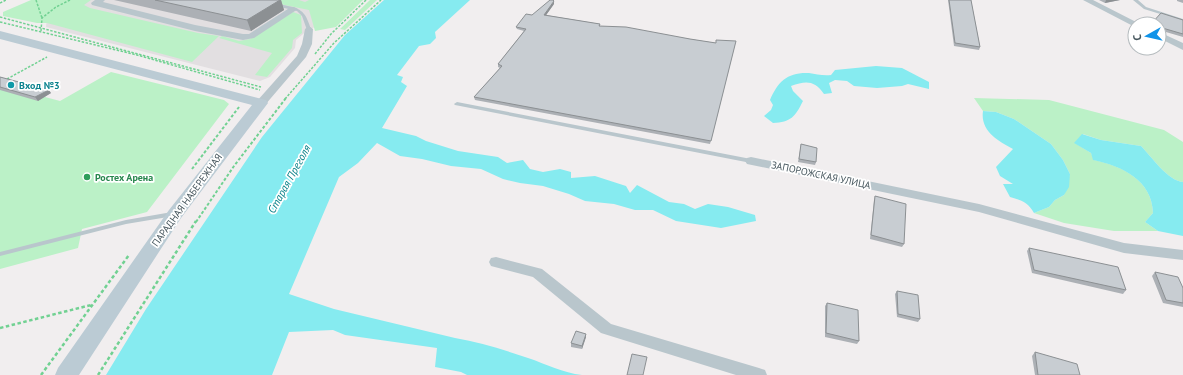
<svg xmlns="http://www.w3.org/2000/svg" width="1183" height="375" font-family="'PT Sans',sans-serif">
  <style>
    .education { fill: #e2dfe1 }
    .green { fill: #bbf1c7 }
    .water { fill: #86ebf0 }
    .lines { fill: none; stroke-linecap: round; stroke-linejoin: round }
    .path-far2 { stroke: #71d192; stroke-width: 1.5; stroke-dasharray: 2.5 1.5; stroke-linecap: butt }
    .path-far1 { stroke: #71d192; stroke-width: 2; stroke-dasharray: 3 2; stroke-linecap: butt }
    .path { stroke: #71d192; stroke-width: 2.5; stroke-dasharray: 3.5 2.5; stroke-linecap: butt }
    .lane { fill: #b9c6cc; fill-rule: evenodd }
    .street { fill: #b9c6cc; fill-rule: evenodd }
    .secondary { fill: #bbcbd4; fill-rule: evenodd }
    .wall { fill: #acb0b5 }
    .shaded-wall { fill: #8c9093 }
    .building { fill: #c8cdd2; stroke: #8c9093 }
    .culture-dot { fill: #0f9aa8; stroke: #fff; stroke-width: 1.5 }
    .leisure-dot { fill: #2e9e5b; stroke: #fff; stroke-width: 1.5 }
    .labels { text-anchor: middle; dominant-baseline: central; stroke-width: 3.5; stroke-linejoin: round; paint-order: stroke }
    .culture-label { font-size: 10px; font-weight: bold; fill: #0d838f; stroke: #fff; text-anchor: start }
    .street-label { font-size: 10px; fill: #46565d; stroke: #fff }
    .leisure-label { font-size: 10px; font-weight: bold; fill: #27864d; stroke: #fff; text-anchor: start }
    .water-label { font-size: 11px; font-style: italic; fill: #088288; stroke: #fff }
  </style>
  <rect width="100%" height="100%" fill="#f1eeef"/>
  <path class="education" d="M79,0H352L320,26L309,29L296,40L295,48L270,77L260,81L46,27L47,17Z"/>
  <path class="green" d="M31,0H91L84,5L90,8L198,33L219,36L192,62L47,23H37L3,16V12Z
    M260,0H299L305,2L309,0H363L336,27L315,31L309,10Z
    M370,0H377L345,30L340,29Z
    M293,12L301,15L302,33L293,40L292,48L267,77L255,75L272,53L219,38L222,36L239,41L250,39Z
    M111,72L224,100L229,104L147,212L82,229L78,248L0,269V79L45,97L60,101Z
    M974,98L1049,100L1164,130L1183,142V182C1168,181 1151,156 1141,146L1101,140L1083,134L1075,143L1091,153L1094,160C1122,166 1152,180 1153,213L1145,222L1158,231H1114L1064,223L1034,213L1049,207L1055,200L1064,195L1070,174L1063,160L1051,144L1014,119L996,112L983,111Z"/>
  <path class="water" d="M384,0H470L435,32L436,38L430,44L419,46L397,75L403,77L401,82L407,86L382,128L416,136L426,141L458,151L498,157L507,163L523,160L530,169L543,172L560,169L571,172V178L595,176L626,186L630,193L637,185L669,202L684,204L695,209L708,204L728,207L755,215L756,221L721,228L676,221L653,210H635L614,204L585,201L569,194L543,186L520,183L503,179L481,169L451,166L422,159L400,156L377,143L358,163L339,177L289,294L334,309L455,338C480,342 504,350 528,358C546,364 563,373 582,375H467L461,372L435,367L437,348L345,335L333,330L289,332L272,375H106L146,309L262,137L345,35Z
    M876,66L902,68L929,82V89L908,84L902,86L877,88L854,86L847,81L835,80L829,83L832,93L824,94C814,80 806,81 791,86L793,91L803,101C795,117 791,122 773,123L764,116L771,110L773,105L770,100C778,81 788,72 809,73C816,74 823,76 831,75L835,70Z
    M983,111L996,112L1014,119L1051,144L1063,160L1070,174L1069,187L1064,195L1055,200L1049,207L1034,213C1028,202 1021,200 1010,197L1003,184H1013L1000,176L996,167L1013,149C998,141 980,131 983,111Z
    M1082,134L1101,140L1141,146C1151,156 1168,181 1183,182V236L1158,231L1145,222L1153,213C1152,180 1122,166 1093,160L1091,153L1074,143Z"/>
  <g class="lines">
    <path class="path-far2" d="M36,0L42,18
      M0,3L6,0
      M0,17L261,87
      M0,22L137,55L260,90
      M41,31L42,18L56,7L70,0
      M315,54L331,34L366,0
      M7,79L47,57
      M285,99L334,43L381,0"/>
    <path class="path-far1" d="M192,169L239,107
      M196,222L234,166L286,98"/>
    <path class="path" d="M0,328L91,305
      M41,375L129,255
      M98,375L196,221"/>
    <path class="lane" d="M1133,0H1138L1146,7L1183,19V21L1144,9Z
      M276,4C280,4 284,5 288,6C304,9 306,15 311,29V30H307L302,16L297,11L276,6Z
      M457,102L751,159L754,161L751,163L455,105L454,104Z
      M172,212L175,214L174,216L126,224L0,256V252L126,220Z"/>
    <path class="street" d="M95,0H105L103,2L195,25L243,34H249L291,7H294L298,9L254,38L243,40L195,31L92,5L91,3Z
      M1083,0H1093L1140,24H1135V26H1133Z
      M309,26L313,29L312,44L306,57L265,105H257L256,103L257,101L297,56L302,44L305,29Z
      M1159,32L1183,43V50L1159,38Z
      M751,157L979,204L1124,243L1183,250V260L1124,253L979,212L747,164L745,161L747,158Z
      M496,257L542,269L611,324L759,368L765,370L767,375H736L601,333L533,277L491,266L489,262L491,258Z"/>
    <path class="secondary" d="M0,31L266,100L268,103L181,218L79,375H55L58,368L169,210L252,105L0,39Z"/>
  </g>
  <path class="wall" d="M114,0H281L284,10L251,31Z
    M948,0H971L980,47L979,50L954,46Z
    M1099,0H1120L1105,3Z
    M1177,0H1183V3L1177,1Z
    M554,4L546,15L600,24V26L690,39L716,43L735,44L710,144L475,100L474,97L500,68L498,67V64L524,31L517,29L516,27Z
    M1183,20V37L1159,30V24Z
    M0,77L51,93L38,101L0,90Z
    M801,144L816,162L815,165L798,162Z
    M875,196L904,244L902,247L870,239L874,200Z
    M1029,248L1126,290L1123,294L1032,273L1027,251Z
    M1155,272L1183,288V307L1163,303L1152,276Z
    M897,291L920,319L918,322L897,317L895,294Z
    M827,303L859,341L857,344L825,337V306Z
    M586,334V337L582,349L571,347V343Z
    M1035,352L1080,375H1035L1032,356Z"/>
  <path class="shaded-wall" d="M280,0H281L284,10L251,31L247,20Z
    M1106,0H1120L1105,3Z
    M554,1V4L544,18V15Z
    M49,90L51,93L38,101L35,97Z
    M586,334V337L582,349V346Z"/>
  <path class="building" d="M155,0H280L247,20Z
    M550,0H553L554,1L544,15L600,24L599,26L626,27L690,39L716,43V40L736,41L711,141L474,97L502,66L498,64L526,29L516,27L526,14L532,15Z
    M949,0H971L980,47L955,43Z
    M1161,13L1183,20V34L1159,27V24H1151Z
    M0,77L49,90L35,97L0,87Z
    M801,144L817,148L816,162L799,159Z
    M875,196L906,204L904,244L871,235Z
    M1029,248L1118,267L1126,290L1034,270Z
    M1155,272L1178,277L1183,288V303L1166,300Z
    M897,291L918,295L920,319L898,314Z
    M827,303L858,310L859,341L826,333Z
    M576,331L586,334L582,346L571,343Z
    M1035,352L1077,364L1080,375H1038Z
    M632,354L647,357L643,375H627Z"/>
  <circle class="culture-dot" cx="11" cy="85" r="4"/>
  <circle class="leisure-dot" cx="87" cy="177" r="4"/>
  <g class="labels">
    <g class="culture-label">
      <text x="19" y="85">Вход №3</text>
    </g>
    <g class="street-label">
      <text transform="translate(821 175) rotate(12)">ЗАПОРОЖСКАЯ УЛИЦА</text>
      <text transform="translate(187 200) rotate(-54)">ПАРАДНАЯ НАБЕРЕЖНАЯ</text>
    </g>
    <g class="leisure-label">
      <text x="95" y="177">Ростех Арена</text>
    </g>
    <g class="water-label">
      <text transform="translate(289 179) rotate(-61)">Старая Преголя</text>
    </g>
  </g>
  <g transform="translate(1147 36) rotate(262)"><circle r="19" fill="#ffffff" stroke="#b5bbbe"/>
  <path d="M0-3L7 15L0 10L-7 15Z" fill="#1093e9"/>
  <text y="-6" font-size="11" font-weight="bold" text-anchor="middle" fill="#46565d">С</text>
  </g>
</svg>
